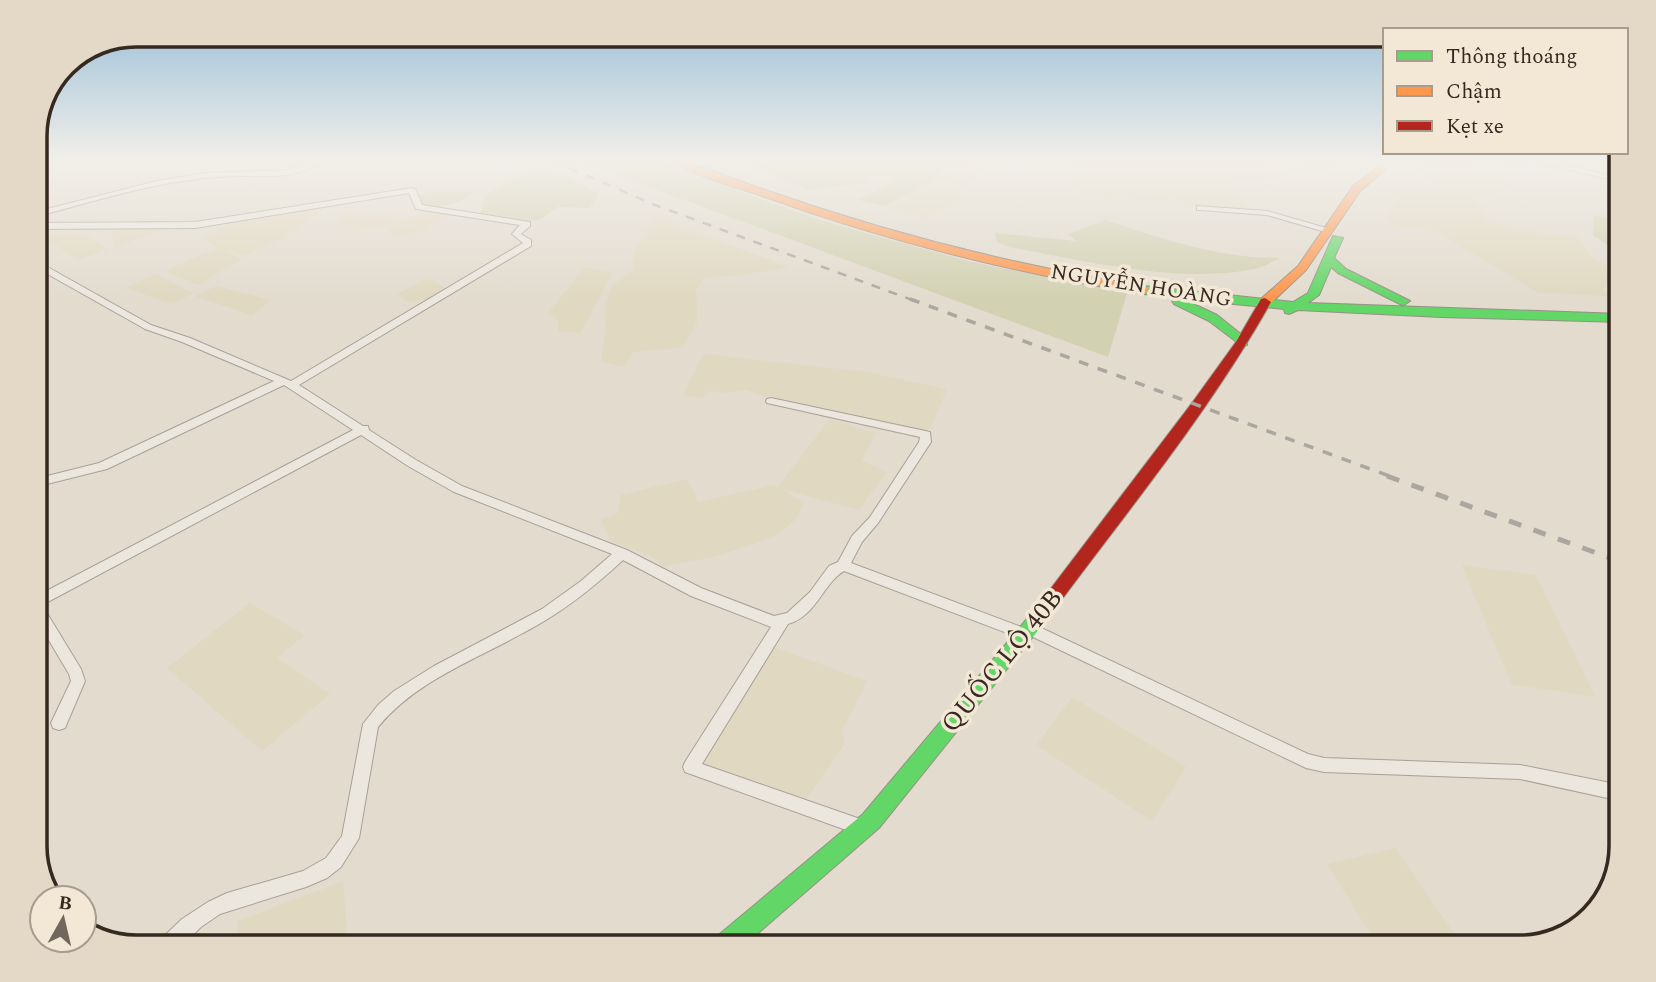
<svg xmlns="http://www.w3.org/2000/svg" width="1656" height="982" font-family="Spectral,serif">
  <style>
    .farmland { fill: #e0d8c0 }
    .green { fill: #d2d1b2 }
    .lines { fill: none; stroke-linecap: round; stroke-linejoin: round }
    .street-casing { stroke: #a7a097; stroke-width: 2 }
    .fast-casing { stroke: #979086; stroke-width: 2 }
    .slow-casing { stroke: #979086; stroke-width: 2 }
    .jam-casing { stroke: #979086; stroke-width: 2 }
    .street { fill: #ebe7df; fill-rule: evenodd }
    .fast { fill: #63d668; fill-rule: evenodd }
    .slow { fill: #ff974d; fill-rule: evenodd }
    .jam { fill: #b3261e; fill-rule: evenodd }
    .rail-far2 { stroke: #aba69f; stroke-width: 2.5; stroke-dasharray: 9 9; stroke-linecap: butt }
    .rail-far1 { stroke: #aba69f; stroke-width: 3.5; stroke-dasharray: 10 10; stroke-linecap: butt }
    .rail { stroke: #aba69f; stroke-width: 5; stroke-dasharray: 13 13; stroke-linecap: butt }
    .labels { text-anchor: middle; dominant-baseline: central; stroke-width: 7; stroke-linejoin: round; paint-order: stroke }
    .far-street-label { font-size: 21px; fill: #362920; stroke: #f3e8d5 }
    .street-label { font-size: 26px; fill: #362920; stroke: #f3e8d5 }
    .rim { fill: none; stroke: #362920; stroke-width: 3.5 }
  </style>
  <rect width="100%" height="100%" fill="#e2dbce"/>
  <path class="farmland" d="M953,161L980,163L978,161H990L967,186L936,180Z
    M1059,161H1263L1254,164L1347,161L1325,171L1233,181L1229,185L1231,191L1247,197V207L1229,210L1194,206L1168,197V201L1151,199L1149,203L1133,202L1131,198L1101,199L1086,196L1085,192L1076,191L1073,166L1069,162Z
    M1420,161H1477L1514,189L1472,197L1484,211L1485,220L1527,229L1540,234L1576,235L1589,254L1608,268L1610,283L1602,290L1613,296L1539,293L1432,229L1391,227L1388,215L1399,200L1390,191L1444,190L1423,173Z
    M933,182L956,186L961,193L957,202L926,218L883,206L899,198L927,207L904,197Z
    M323,209L286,237L245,255L223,249L241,259L198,285L165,271L217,248L202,236L217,232L226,224Z
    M349,212L406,220L428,212L451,214L419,232L395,238L389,233L390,228L350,229L337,221Z
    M655,217L788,267L744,275L704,277L696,289L697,322L683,347L633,352L625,367L601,362L606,329L605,308L611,287L633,269L634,253Z
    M110,228H167L116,247Z
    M83,234L107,249L77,260L54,244L40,250L50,236Z
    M585,267L612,273L580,333L558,331V321L549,312Z
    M155,274L193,293L172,304L126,288Z
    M428,278L449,290L426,300L408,302L398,294Z
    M216,286L271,300L252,315L195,296Z
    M704,354L866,372L947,389L930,428L912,434L773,400L747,390L725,393L710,391L701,398L683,395Z
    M830,419L879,434L875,435L862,461L887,472L859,510L782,489L804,503L795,520L773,537L717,556L662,567L655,558L611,541L601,519L617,514L621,495L687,479L698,502L774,485L778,487Z
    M1462,565L1536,575L1595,697L1511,684Z
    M250,603L304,635L277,658L330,694L262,751L167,668Z
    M773,647L867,681L842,730L845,744L806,799L697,765Z
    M1072,697L1186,767L1152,821L1036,745Z
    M1395,848L1456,936L1462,947H1379L1327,864Z
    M343,881L348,947H235L238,921Z"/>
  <path class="green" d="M579,161H658L816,219L971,262L1127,293L1108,357Z
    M764,161H950L933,182L883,206L858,200L901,177L869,175L868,183L808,190L754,168Z
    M539,167L555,171L599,194L590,208L558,207L541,219L529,221L489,219L481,213L485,195Z
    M437,191L474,192C464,203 438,208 423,209L417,197L421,194Z
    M1594,216L1621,220V255L1593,235Z
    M1105,220C1164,239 1216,258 1279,258C1271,262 1263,268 1255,269C1178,284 1085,261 1009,247L997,242L995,233L1076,241L1068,234Z"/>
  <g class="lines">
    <defs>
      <path id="street" d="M312,161H321C301,179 268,176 243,176C171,176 103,199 35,217V212L157,181L206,173L288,170Z
        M1501,161H1527C1521,165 1507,165 1501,161Z
        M1532,161H1546L1621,178V182Z
        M412,188L416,190L422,205L530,222V226L521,234L531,240V246L299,385L363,426H368L369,430L416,460L462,486L627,550L701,588L774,616L787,613L810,592L829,566L838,562L852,536L870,517L919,442L920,437L767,403L766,401L767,399L771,398L930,432L931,442L878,523L862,542L851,563L1024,628L1030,623L1035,625L1308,754L1324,758L1520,765L1621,785V801L1520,779L1324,772L1306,768L1031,636L1025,640L1020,638L844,571C824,582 816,617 788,624L702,764L866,821L869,827L866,833L860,835L685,772L683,767L685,762L771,627L691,596L623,560C593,588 560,614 523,633C473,661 416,681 378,727L359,838L341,867L327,878L306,887L220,914L201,927L181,947H158L160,940L182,919L208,902L227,893L303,871L326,858L342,836L363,724L378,705L394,691L434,666L542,609L581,581L612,554L454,492L408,466L361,435L42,605L81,669L85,681L65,728L59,730L53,728L51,723L71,681L69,674L35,617V597L353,430L284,385L107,469L35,487V479L99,463L274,381L182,342L145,329L35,267V260L151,325L190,338L291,381L523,243L512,234L520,225L416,209L409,193L195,228L35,229V223L195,222Z
        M1197,206L1267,211L1333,230L1329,233L1267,215L1200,210H1197Z"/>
      <path id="fast" d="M35,161H49L35,166Z
        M1333,236L1343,238L1334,258L1346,269L1410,301L1404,305L1400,304L1338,273L1331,267L1319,295L1308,303L1621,314V322L1441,317L1298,310L1289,314L1285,313L1284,309L1183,299L1217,315L1247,339V345L1242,346L1209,321L1174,304L1172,301L1176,298L1144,294L1138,290L1144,286L1293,302L1308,293Z
        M1042,606L1048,608L1051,613L1048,618L879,828L742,947H712L715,938L863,814L1036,608Z"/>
      <path id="slow" d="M673,161H687C836,219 986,261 1144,286L1150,290L1144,294C1014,273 886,241 762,196C738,188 692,175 673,161Z
        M1377,168L1385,170L1361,190L1306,270L1269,305H1261V299L1298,266L1354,185Z"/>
      <path id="jam" d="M1265,298L1271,302C1208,414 1124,515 1048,618L1042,620L1036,618L1033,613L1036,608L1192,403L1236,342L1261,299Z"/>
    </defs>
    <use href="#street" class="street-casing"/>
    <use href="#fast" class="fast-casing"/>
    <use href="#slow" class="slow-casing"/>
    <use href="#jam" class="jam-casing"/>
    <use href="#street" class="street"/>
    <use href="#fast" class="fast"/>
    <use href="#slow" class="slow"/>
    <use href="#jam" class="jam"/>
    <path class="rail-far2" d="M553,161L655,205L915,301"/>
    <path class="rail-far1" d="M910,299L1392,477"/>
    <path class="rail" d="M1387,476L1621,562"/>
  </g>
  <linearGradient id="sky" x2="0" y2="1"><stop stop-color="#95bcd7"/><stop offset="0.54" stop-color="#f2efe9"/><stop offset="1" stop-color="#f2efe9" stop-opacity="0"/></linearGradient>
  <rect width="1656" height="299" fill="url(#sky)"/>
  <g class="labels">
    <g class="far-street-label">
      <text transform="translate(1141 286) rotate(9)">NGUYỄN HOÀNG</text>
    </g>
    <g class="street-label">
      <text transform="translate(1002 661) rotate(-51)">QUỐC LỘ 40B</text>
    </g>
  </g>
  <path d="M0 0H1656V982H0ZM136 47H1520A89 89 0 0 1 1609 136V846A89 89 0 0 1 1520 935H136A89 89 0 0 1 47 846V136A89 89 0 0 1 136 47Z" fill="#e4d9c7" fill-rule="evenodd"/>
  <path class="rim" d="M136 47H1520A89 89 0 0 1 1609 136V846A89 89 0 0 1 1520 935H136A89 89 0 0 1 47 846V136A89 89 0 0 1 136 47Z"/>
  <rect x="1383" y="28" width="245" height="126" fill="#f3e8d5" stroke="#a79c8d" stroke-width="2"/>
  <rect x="1397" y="51" width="35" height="10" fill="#63d668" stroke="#a79c8d" stroke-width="2"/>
  <text x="1446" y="63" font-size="21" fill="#362920">Thông thoáng</text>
  <rect x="1397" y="86" width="35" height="10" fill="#ff974d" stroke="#a79c8d" stroke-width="2"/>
  <text x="1446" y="98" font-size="21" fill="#362920">Chậm</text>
  <rect x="1397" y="121" width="35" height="10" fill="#b3261e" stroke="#a79c8d" stroke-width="2"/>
  <text x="1446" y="133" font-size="21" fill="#362920">Kẹt xe</text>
  <g transform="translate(63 919) rotate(8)"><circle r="33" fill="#f3e8d5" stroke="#a79c8d" stroke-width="2"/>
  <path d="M0-5L12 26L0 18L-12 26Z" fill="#72675d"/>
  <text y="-10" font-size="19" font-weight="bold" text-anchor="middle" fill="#362920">B</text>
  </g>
</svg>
